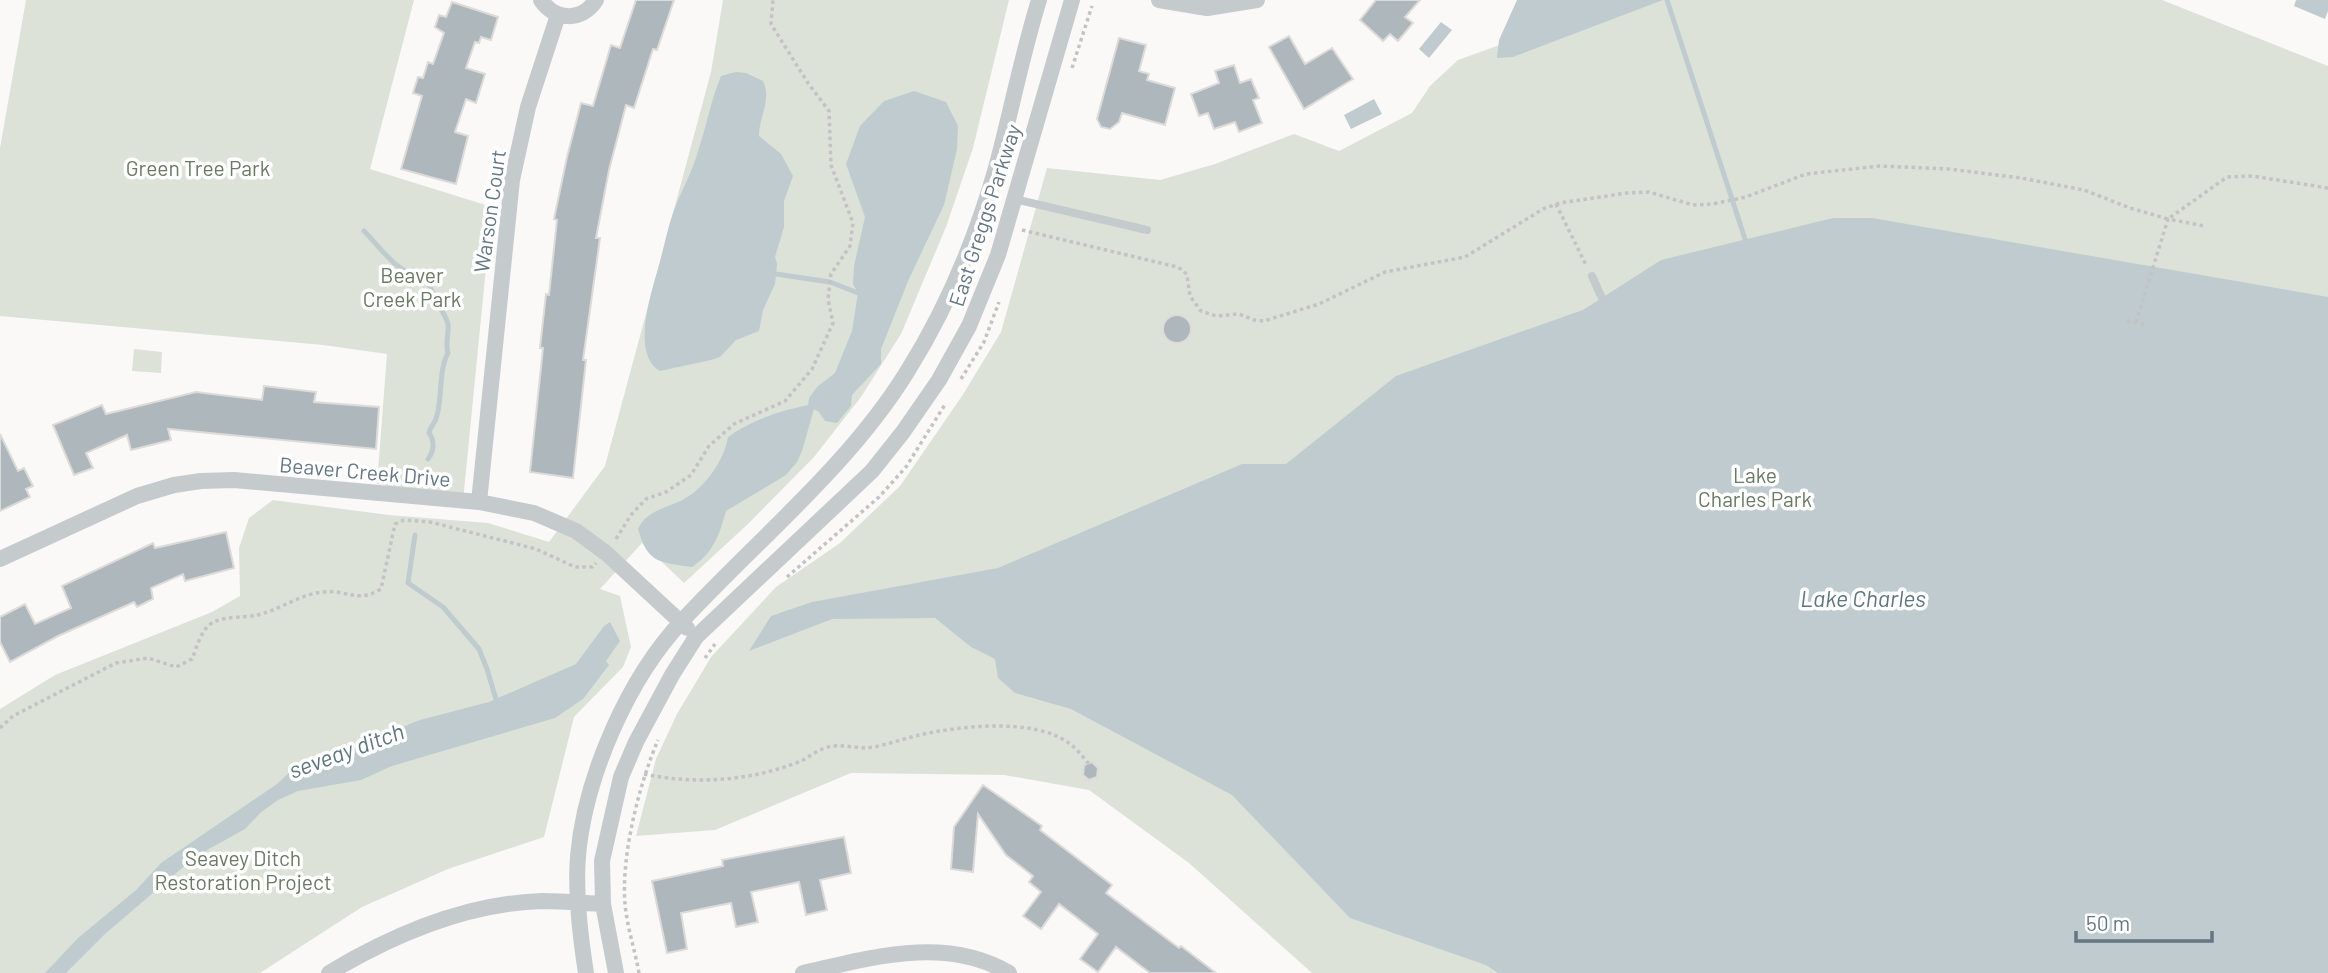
<svg xmlns="http://www.w3.org/2000/svg" width="2328" height="973" font-family="Barlow,sans-serif">
  <style>
    .green { fill: #dce2d8 }
    .water { fill: #bfcbcf }
    .lines { fill: none; stroke-linecap: round; stroke-linejoin: round }
    .stream { stroke: #bfcbcf; stroke-width: 5 }
    .building { fill: #aeb7bc; stroke: #dcdbd9; stroke-width: 2 }
    .path { stroke: #c1c3c5; stroke-width: 3.5; stroke-dasharray: 3.5 3.5; stroke-linecap: butt }
    .service { stroke: #c5cacd; stroke-width: 8 }
    .minor { stroke: #c5cacd; stroke-width: 16 }
    .labels { text-anchor: middle; dominant-baseline: central; stroke-width: 7; stroke-linejoin: round; paint-order: stroke }
    .park-label { font-size: 21px; fill: #687a63; stroke: #fff }
    .street-label { font-size: 21px; fill: #647783; stroke: #fff }
    .water-label { font-size: 23px; font-style: italic; fill: #5e767d; stroke: #fff }
  </style>
  <rect width="100%" height="100%" fill="#faf9f7"/>
  <path class="green" d="M26,0H414L370,169L492,207L463,501L377,484L387,354L323,345L0,316V148Z
    M723,0H1009L973,148L946,227L901,334L861,397L814,457L748,524L684,583L642,543L600,589L620,596L631,647L623,667L574,717L544,837L448,869L362,907L260,973H0V709L55,675L212,612L240,596L239,548L249,518L273,500L389,515L488,523L549,542L605,466L711,72Z
    M1624,0H2162L2328,66V973H1312L1189,863L1089,790L1004,775L851,773L715,830L636,836L656,759L677,714L711,657L776,587L840,543L900,486L962,396L1001,332L1047,168L1160,180L1215,164L1294,134L1339,151L1412,113L1430,86L1458,60Z
    M134,349L162,352L161,373L132,371Z"/>
  <path class="water" d="M1517,0H1663L1513,57L1497,58L1499,40Z
    M2296,0H2328V11L2325,19L2294,6Z
    M1441,22L1452,30L1429,58L1419,49Z
    M736,72L746,73L763,81C772,100 759,116 759,136L781,154L793,176L784,201V227L775,257L777,264L775,284L763,310L759,331L736,340L720,357L711,360L660,371C630,354 652,291 659,265C664,248 667,230 673,213C681,191 693,171 699,148C707,124 711,100 721,76Z
    M914,91L946,102L958,126L957,149L944,205L908,281L891,324L881,349V364L852,395L851,406L837,423L825,421L819,412L814,409L802,451L797,462L786,475L726,511C719,535 715,551 692,567C661,562 648,565 638,529C646,512 662,509 678,502C702,492 724,462 728,437C752,420 779,411 808,405L809,398L817,387L835,373L852,331L858,293L853,284L854,266L865,217L846,164L860,126L884,101Z
    M1374,99L1382,114L1351,129L1344,115Z
    M1833,218H1872L2328,297V973H1498L1486,965L1350,918L1232,795L1071,709L1015,693L998,678L995,659L971,647L935,618L832,619L749,651L771,616L812,602L998,568L1242,464H1286L1396,376L1583,310L1661,260Z
    M610,622L620,641L606,661L609,665L583,699L555,718L392,766L361,780L298,791L278,800L260,813L245,829L209,849L182,868L105,934L66,973H45L78,938L136,890L161,863L277,784L291,771L420,720L489,702L576,664L604,626Z"/>
  <g class="lines">
    <path class="stream" d="M1667,0L1745,239
      M364,231C384,251 397,275 426,277C430,291 446,315 448,324C449,334 445,343 448,353C438,371 443,398 436,419C434,424 430,427 429,433C435,441 434,451 428,459
      M776,274L830,282L858,293
      M415,535L408,583L443,607L479,649L487,669L498,706"/>
  </g>
  <path class="building" d="M636,0H674L657,50L653,49L634,108L626,105L609,170L596,238H600L583,360H586L573,478L530,472L543,348H540L546,294L549,295L557,220L554,219L567,157L581,103L593,106L611,45L620,48Z
    M1376,0H1420L1405,17L1413,23L1398,41L1390,34L1383,41L1360,20Z
    M452,2L498,17L491,40L481,37L479,43L475,42L466,68L485,74L476,103L466,99L455,132L468,136L456,184L401,169L422,96L413,93L418,77L423,78L428,62L433,64L444,33L435,27L439,15L446,17Z
    M1289,36L1305,64L1332,48L1353,79L1304,109L1269,47Z
    M1119,38L1146,45L1139,71L1149,74L1147,80L1175,88L1165,125L1122,113L1119,122L1110,129L1101,127L1097,119Z
    M1234,65L1240,83L1251,79L1259,98L1253,100L1262,123L1239,132L1235,122L1214,129L1208,113L1199,116L1191,94L1219,83L1215,71Z
    M1163 329a14 14 0 1 1 28 0a14 14 0 1 1-28 0Z
    M264,386L316,392L314,402L379,407L376,449L168,429L171,440L131,450L127,435L86,453L93,468L74,475L53,425L102,405L106,414L196,392L262,400Z
    M0,434L18,471L24,468L33,486L26,489L30,497L0,511Z
    M226,532L234,568L185,581L183,574L151,588L153,599L137,607L134,602L58,636L10,662L0,642V617L25,604L35,624L71,608L62,586L153,543L155,548Z
    M1092,762L1098,768L1097,777L1089,780L1083,775L1084,765Z
    M983,785L1042,826L1040,830L1112,885L1106,893L1179,948L1181,946L1216,973H1150L1116,947L1098,972L1080,959L1098,934L1059,904L1041,929L1023,916L1041,892L1029,882L1033,876L1006,855L978,814L973,872L951,869L954,827Z
    M844,837L851,873L820,880L827,910L806,915L799,882L751,892L758,922L736,927L731,903L681,913L687,949L667,953L652,881L723,866L722,860Z"/>
  <g class="lines">
    <path class="path" d="M1072,68L1092,6
      M1556,204L1586,265
      M1022,230L1177,267L1183,270L1187,275L1190,296L1201,311L1216,316L1239,314L1254,320L1264,321L1319,304L1385,272L1465,257L1543,209L1560,203L1627,193L1649,192L1693,205L1713,204L1746,197L1806,174L1880,166L1949,169L2021,178L2084,190L2130,208L2168,219L2227,177L2252,176L2328,188
      M2127,321L2147,325
      M2136,322L2168,219L2204,226
      M961,379L984,342L999,302
      M616,539L631,515L646,499L666,492L691,475L709,446L734,424L785,401L812,369L833,323L828,299L831,274L850,246L853,223L831,165L829,111L808,83L771,24L773,0
      M787,577L879,497L906,467L946,403
      M705,658L715,644
      M0,728L13,716L116,663L148,658L176,667L192,659C197,647 201,628 214,622C225,616 244,618 257,615C280,610 300,594 323,592C347,589 356,604 381,589L395,524L404,520L430,522L536,549L575,567H592L596,563
      M644,774C695,785 752,781 801,761C809,757 816,751 825,748C839,743 853,748 867,748C884,746 902,739 919,735C959,726 1036,717 1070,744C1077,749 1083,757 1089,764
      M639,973C635,950 627,927 625,904C621,855 639,785 658,740"/>
    <path class="service" d="M1014,199L1147,230
      M1592,276L1601,296"/>
    <path class="minor" d="M541,0C555,21 582,22 596,0
      M1159,0L1207,8L1257,0
      M479,502L512,180L528,107L558,15
      M0,559L137,496L174,485L201,481L234,480L479,502L534,513L576,531L606,553L687,628
      M329,973C394,934 466,903 543,901C563,901 583,903 603,904
      M586,973C580,935 575,895 578,856C585,777 628,678 683,620C758,539 848,467 907,372C946,310 976,238 996,168C1011,112 1022,55 1039,0
      M616,973L603,904L602,861L621,777L636,742L672,675L696,637L872,471L903,432L939,380L969,326L998,255L1072,0
      M803,973C870,958 945,935 1009,973"/>
  </g>
  <g class="labels">
    <g class="park-label">
      <text x="198" y="167">Green Tree Park</text>
      <text x="412" y="274">Beaver<tspan x="412" dy="24">Creek Park</tspan></text>
      <text x="1755" y="474">Lake<tspan x="1755" dy="24">Charles Park</tspan></text>
      <text x="243" y="857">Seavey Ditch<tspan x="243" dy="24">Restoration Project</tspan></text>
    </g>
    <g class="street-label">
      <text transform="translate(489 211) rotate(-82)">Warson Court</text>
      <text transform="translate(984 215) rotate(-72)">East Greggs Parkway</text>
      <text transform="translate(365 471) rotate(5)">Beaver Creek Drive</text>
    </g>
    <g class="water-label">
      <text x="1863" y="598">Lake Charles</text>
      <text transform="translate(346 750) rotate(-20)">seveay ditch</text>
    </g>
  </g>
  <path d="M2076 931v10h136v-10" fill="none" stroke="#647783" stroke-width="3.5"/>
  <text x="2086" y="931" font-size="21" fill="#647783" stroke="#ffffff" stroke-width="5" paint-order="stroke">50 m</text>
</svg>
